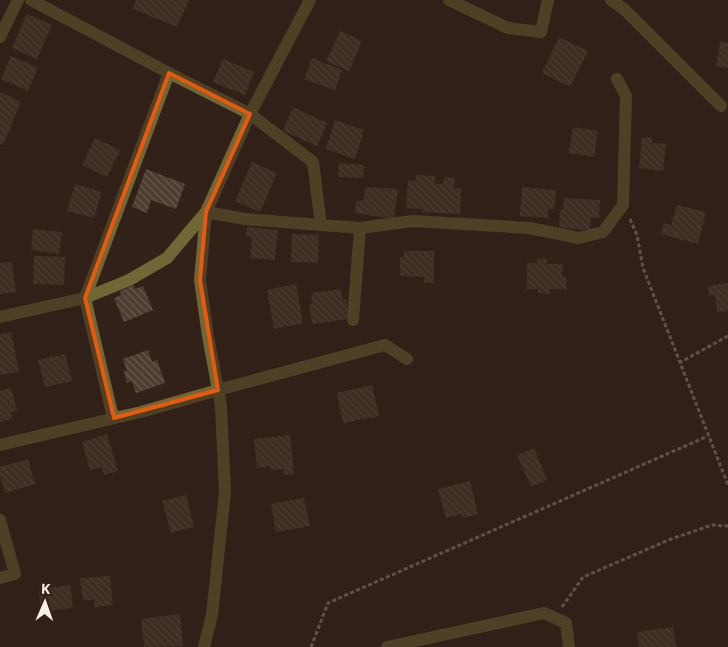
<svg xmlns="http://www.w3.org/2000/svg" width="728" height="647" font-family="'Noto Sans',sans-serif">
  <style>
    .building { fill: url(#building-back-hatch) }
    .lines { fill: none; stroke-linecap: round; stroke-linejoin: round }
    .path { stroke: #9a8c84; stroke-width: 3; stroke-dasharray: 4 2.5; stroke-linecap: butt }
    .minor { stroke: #716635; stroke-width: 12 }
    .tertiary { stroke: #716635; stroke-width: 12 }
    .marked { fill: none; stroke: #e8590c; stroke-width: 4; stroke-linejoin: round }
  </style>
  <defs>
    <pattern id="building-back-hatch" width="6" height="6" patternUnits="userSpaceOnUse" patternTransform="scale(1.25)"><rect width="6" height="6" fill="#4d3d31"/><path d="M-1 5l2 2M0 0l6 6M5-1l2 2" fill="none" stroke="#67594f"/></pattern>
  </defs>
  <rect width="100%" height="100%" fill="#322118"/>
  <path class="building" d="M136,0H189L177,27L133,9Z
    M27,14L52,25L37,59L12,48Z
    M340,31L362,41L349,71L326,61Z
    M559,37L588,51L570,87L542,73Z
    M720,41L728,43V68L716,66Z
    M11,56L38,68L28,91L1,79Z
    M312,58L342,70L335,90L304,79Z
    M223,59L254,72L245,95L213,82Z
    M0,92L21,102L3,145L0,144Z
    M293,107L327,123L317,146L283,131Z
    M335,120L364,130L355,159L326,149Z
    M573,127L598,131L594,157L569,153Z
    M642,137L652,138V143L666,144L663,171L639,168Z
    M95,138L120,150L107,177L82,165Z
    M252,162L277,173L260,212L235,201Z
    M339,163L364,165L363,178L338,177Z
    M146,169L185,184L176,209L151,200L147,213L132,207Z
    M416,175L435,176V184H443L444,177L455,178L454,188L461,189L460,214L422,212V209L406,208L408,180L416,181Z
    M75,184L102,192L94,218L67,211Z
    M366,187L398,189L394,219L355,213L356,201H363Z
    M522,187L556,190L554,209H548V218L520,216Z
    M564,198L600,200L599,218L591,217L590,230L559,228L560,210H563Z
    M677,205L706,212L698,244L661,234L664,223L671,225Z
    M247,227L278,230L275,260L250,258L252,237H246Z
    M33,229L62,232L59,254L31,250Z
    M292,234L319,235L318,263L291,262Z
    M404,251H434V283H424V277L400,276V257H404Z
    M34,256L65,257L64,285L33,284Z
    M537,258L547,259V264H563L562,277H567L566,289H550V294L538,293V289H527V263H537Z
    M12,262L16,292L0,294V263Z
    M728,283V311L717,312L715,295H709L708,286Z
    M296,284L303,323L274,329L267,290Z
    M134,285L135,289L143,286L153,310L124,322L114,298L121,295L120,291Z
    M341,289L343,300L346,299L349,319L312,324L309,305L312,304L311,293Z
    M11,332L19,372L0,375V334Z
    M148,350L152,362L157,360L165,383L136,393L132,381L127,383L124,371H127L123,359Z
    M65,354L72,381L45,387L38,360Z
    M372,385L379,416L343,423L337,393Z
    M11,388L17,411L11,412L12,419L0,422V391Z
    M107,434L118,471L104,475L102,467L90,470L82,442Z
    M290,435L294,474L284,475V469L271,470L270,466L257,468L254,439Z
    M534,448L547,480L531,487L517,455Z
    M28,459L35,484L5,493L0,475V467Z
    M470,481L478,514L463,518L462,514L446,518L438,489Z
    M186,495L194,527L171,533L162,501Z
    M304,498L310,526L276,532L271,504Z
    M110,576L113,605L94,607V600H83L80,578Z
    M70,585L73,608L48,611L47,603L40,604L39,589Z
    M180,614L183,646L144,647L141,619Z
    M673,627L676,647H639L637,632Z"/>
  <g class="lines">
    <path class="path" d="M630,219L637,235L643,268L728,485
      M679,363L728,336
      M562,607L583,577L671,539L712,525L728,526
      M311,647L328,603L708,436"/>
    <path class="minor" d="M31,0L169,73L250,114L313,162L321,225
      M449,0L508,28L541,32L548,0
      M611,0L624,9L721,106
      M0,317L85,298L129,280L167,258L206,212L250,114L310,0
      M353,320L360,228
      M114,418L111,409L85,298L169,73
      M0,445L141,412L218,390L385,345L407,359
      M0,520L15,574L0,578
      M204,647L212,615L225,492L221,406L208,336L200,280L206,212L245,219L360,228L413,221L529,228L579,238L603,232L623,205L626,96L617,79
      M387,647L544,613L566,623L569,647"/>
    <path class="tertiary" d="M0,37L18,0"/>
  </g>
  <path d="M0 0H728V647H0ZM169,73L250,114L206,212L200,280L218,390L114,418L85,298Z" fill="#322118" fill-opacity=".55" fill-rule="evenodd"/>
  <path class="marked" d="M169,73L250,114L206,212L200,280L218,390L114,418L85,298Z"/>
  <g transform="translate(45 602) rotate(2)" stroke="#322118" stroke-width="4" paint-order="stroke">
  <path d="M0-4L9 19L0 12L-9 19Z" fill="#f9ede7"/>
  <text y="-8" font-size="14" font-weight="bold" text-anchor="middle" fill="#f9ede7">K</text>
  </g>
</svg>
